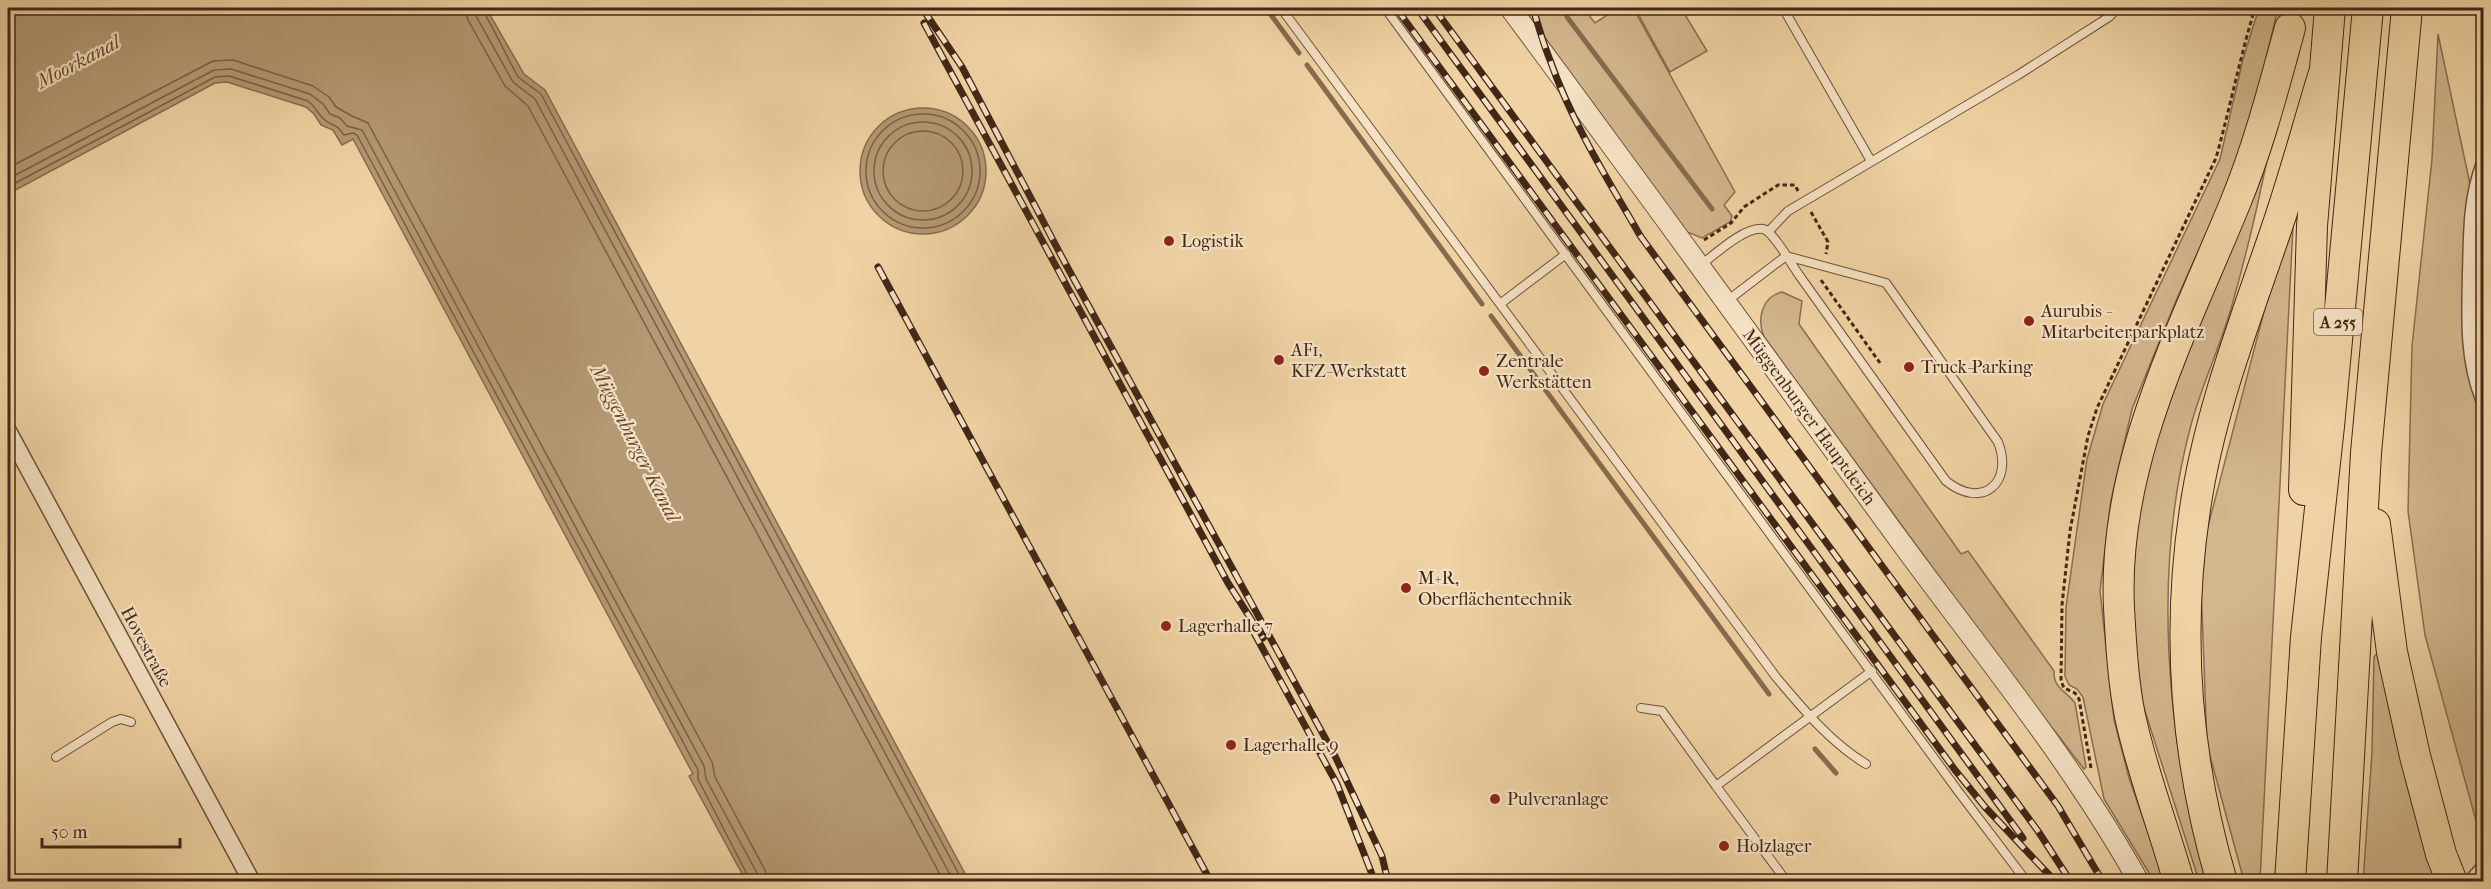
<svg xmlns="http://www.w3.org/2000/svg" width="2491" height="889" font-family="'IM FELL French Canon',serif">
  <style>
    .green { fill: #d2b68c; stroke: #8a6e51; stroke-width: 1.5 }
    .water { fill: #b49974; stroke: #866b4e; stroke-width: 1.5 }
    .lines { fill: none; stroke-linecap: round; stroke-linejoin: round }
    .shore { stroke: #7a6045; stroke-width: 1.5 }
    .stream { stroke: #866b4e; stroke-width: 5 }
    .service-casing { stroke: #6d523a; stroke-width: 10 }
    .minor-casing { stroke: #6d523a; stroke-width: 19 }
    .tertiary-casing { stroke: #6d523a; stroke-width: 22 }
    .motorway-casing { stroke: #412716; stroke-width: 32 }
    .path { stroke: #412716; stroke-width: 3; stroke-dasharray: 4.5 3; stroke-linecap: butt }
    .service { stroke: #f5e2c4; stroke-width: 8 }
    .minor { stroke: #f5e2c4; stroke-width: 16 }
    .tertiary { stroke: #f5e2c4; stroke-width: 20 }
    .motorway { stroke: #f0d3a4; stroke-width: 30 }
    .rail-casing { stroke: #412716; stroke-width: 7 }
    .rail { stroke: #f5e2c4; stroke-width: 4.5; stroke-dasharray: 14; stroke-linecap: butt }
    .poi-dot { fill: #8f2418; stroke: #f5e2c4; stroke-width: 2 }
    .labels { text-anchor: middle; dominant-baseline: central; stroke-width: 4.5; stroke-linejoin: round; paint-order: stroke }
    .shield { fill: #f5e2c4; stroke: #775f4a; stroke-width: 1.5 }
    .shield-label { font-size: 16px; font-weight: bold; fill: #412716 }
    .poi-label { font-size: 18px; fill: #412716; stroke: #f5e2c4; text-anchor: start }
    .street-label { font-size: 18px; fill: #412716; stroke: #f5e2c4 }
    .water-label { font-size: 20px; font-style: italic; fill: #644932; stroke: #f5e2c4 }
  </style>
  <rect width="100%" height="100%" fill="#f0d3a4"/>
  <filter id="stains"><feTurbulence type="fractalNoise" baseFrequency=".00333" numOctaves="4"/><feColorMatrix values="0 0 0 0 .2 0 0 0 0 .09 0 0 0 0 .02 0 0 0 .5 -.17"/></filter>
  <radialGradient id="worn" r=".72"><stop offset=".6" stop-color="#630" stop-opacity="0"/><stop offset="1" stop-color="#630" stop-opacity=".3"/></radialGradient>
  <path class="green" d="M1523,8H1583L1595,23L1618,8H1633L1735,192L1724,205L1732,216L1730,222L1702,238L1687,232Z
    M1635,8H1681L1707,51L1670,72Z
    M2259,8H2278L2254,109L2228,184L2175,303L2132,409L2111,500L2100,591L2114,720L2129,778L2165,881H2154L2104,799L2083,697L2077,689L2069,685L2065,676L2066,607L2087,459L2103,404L2220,159L2243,59Z
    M2438,34L2474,203L2483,186V846L2425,635L2408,511L2412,346L2432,159Z
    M2268,155C2258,205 2246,256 2232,305C2221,345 2202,384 2191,425C2152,570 2166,739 2207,881H2199L2139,692L2127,578L2157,423Z
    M2293,226L2260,881H2244L2207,745L2200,557L2284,235Z
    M1782,292L1802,301L1799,324L1961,554L1968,551L2054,671C2053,689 2067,691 2075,703L2086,767L2084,769L2003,664L1764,337C1757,320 1761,297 1782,292Z
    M2381,648L2395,736L2441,881L2363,882L2372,752L2374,657Z"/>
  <path class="water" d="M29,8H486L524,74L545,90L969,881H746L689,776L693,774L353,139L342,145L333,130L321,125L314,114L306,107L227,82L215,83L8,194V19Z
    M860 171a63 63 0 1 1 126 0a63 63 0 1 1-126 0Z"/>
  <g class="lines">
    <path class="shore" d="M465,8L468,20L505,86L528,106L944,882
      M474,8L476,16L513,82L535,99L954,882
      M482,8L518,77L541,94L963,882
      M866 171a57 57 0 1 1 114 0a57 57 0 1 1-114 0Z
      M874 171a49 49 0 1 1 98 0a49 49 0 1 1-98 0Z
      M883 171a40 40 0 1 1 80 0a40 40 0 1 1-80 0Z
      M8,168L213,61L233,60L313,86L329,97L336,107L352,116L368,123L712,762L715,777L765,870L768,882
      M8,179L214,70L231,69L310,94L323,104L330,114L340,118L347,126L362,130L704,766L706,779L757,873L759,882
      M8,187L215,77L229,76L308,101C316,107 318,115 325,120C334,128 334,121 344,135L353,133L357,135L698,770V779L751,882"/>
    <path class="stream" d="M1266,8L1299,53
      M1567,17L1712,209
      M1307,65L1482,304
      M1491,316L1769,694
      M1815,749L1836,773"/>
    <defs>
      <path id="service" d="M1281,8L1776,677C1803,709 1830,742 1866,764
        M1385,8L1958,791L2027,882
        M1783,8L1871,161
        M1769,231L1788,211L2018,75L2109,17L2118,8
        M1701,265C1714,255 1745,226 1763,229C1773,231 1792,265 1799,275C1848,344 1897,413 1946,481C1982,510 2014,483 1998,442L1886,283L1786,256
        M1727,301L1786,256
        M1500,304L1566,254
        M1641,708L1662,711L1716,786L1872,671
        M56,757L112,722L121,719L131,722
        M1716,786L1787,882"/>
      <path id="minor" d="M2484,166C2471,201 2472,238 2471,275C2470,317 2468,359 2484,399
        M8,431L252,882
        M2472,882L2484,869"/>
      <path id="tertiary" d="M1510,8C1641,184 1770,363 1900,541C1982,653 2071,760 2139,882"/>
      <path id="motorway" d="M2304,490L2312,226L2330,8
        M2375,524L2392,652L2415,756L2441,854L2452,882
        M2179,882C2163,826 2142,772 2130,716C2123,681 2121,643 2119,608C2112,463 2183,331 2236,201C2259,145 2274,86 2290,28
        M2222,882C2186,760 2176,634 2195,509C2209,413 2245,321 2276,230C2294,178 2308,125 2324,73
        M2290,882L2306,637L2329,426L2368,8
        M2342,882L2366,453L2407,8"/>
    </defs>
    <use href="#service" class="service-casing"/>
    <use href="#minor" class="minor-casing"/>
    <use href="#tertiary" class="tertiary-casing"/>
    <use href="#motorway" class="motorway-casing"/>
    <path class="path" d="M1811,212L1828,242L1826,254
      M1704,240L1731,223L1744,207L1778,185H1795L1798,191
      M1821,280L1880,363
      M2091,768L2079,699L2075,693L2064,688L2061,681L2062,605L2070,531L2088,436L2097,408L2216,158C2230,108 2240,57 2255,8"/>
    <use href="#service" class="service"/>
    <use href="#minor" class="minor"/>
    <use href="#tertiary" class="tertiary"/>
    <use href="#motorway" class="motorway"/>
    <defs>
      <path id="rail" d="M922,8L962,67L1064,261L1335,756L1382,856L1388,882
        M1396,8L1955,770L1985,807L2053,879
        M1417,8L2023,838
        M1434,8L2038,831L2071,882
        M1533,8C1538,25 1543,43 1550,60C1572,123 1608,180 1641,237L2058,806L2103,882
        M924,23L1228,583L1263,638
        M878,267L1211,882
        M1253,631L1337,784L1375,882"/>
    </defs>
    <use href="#rail" class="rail-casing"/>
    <use href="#rail" class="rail"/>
  </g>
  <g class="poi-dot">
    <circle cx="1169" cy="241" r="6"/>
    <circle cx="2029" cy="321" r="6"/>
    <circle cx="1279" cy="360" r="6"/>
    <circle cx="1909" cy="367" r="6"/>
    <circle cx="1484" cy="371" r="6"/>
    <circle cx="1406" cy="588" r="6"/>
    <circle cx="1166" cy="626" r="6"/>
    <circle cx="1231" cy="745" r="6"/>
    <circle cx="1495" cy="799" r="6"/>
    <circle cx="1724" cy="846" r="6"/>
  </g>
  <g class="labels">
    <rect class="shield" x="2314" y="309" width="48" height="26" rx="4.5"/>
    <g class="shield-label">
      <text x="2338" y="322">A 255</text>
    </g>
    <g class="poi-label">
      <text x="1181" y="241">Logistik</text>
      <text x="2041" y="311">Aurubis -<tspan x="2041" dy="21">Mitarbeiterparkplatz</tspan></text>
      <text x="1291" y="350">AF1,<tspan x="1291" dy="21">KFZ-Werkstatt</tspan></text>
      <text x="1496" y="361">Zentrale<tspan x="1496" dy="21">Werkstätten</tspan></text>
      <text x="1921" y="367">Truck-Parking</text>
      <text x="1418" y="578">M+R,<tspan x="1418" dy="21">Oberflächentechnik</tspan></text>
      <text x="1178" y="626">Lagerhalle 7</text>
      <text x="1243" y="745">Lagerhalle 9</text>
      <text x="1507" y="799">Pulveranlage</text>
      <text x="1736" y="846">Holzlager</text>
    </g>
    <g class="street-label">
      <text transform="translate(1809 417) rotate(54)">Müggenburger Hauptdeich</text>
      <text transform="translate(146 647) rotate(62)">Hovestraße</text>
    </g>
    <g class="water-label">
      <text transform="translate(78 62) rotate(-28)">Moorkanal</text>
      <text transform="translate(635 443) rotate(63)">Müggenburger Kanal</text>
    </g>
  </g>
  <rect width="2491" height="889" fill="none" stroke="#f0d3a4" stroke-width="30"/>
  <rect x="9" y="9" width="2473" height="871" fill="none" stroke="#412716" stroke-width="3"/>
  <rect x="15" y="15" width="2461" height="859" fill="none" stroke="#412716" stroke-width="1.5"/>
  <path d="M42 838v9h138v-9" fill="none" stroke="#412716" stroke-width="3"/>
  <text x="51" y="838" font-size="18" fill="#412716" stroke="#f5e2c4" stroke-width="4.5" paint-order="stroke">50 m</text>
  <rect width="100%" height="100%" filter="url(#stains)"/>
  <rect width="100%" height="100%" fill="url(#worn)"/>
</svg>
